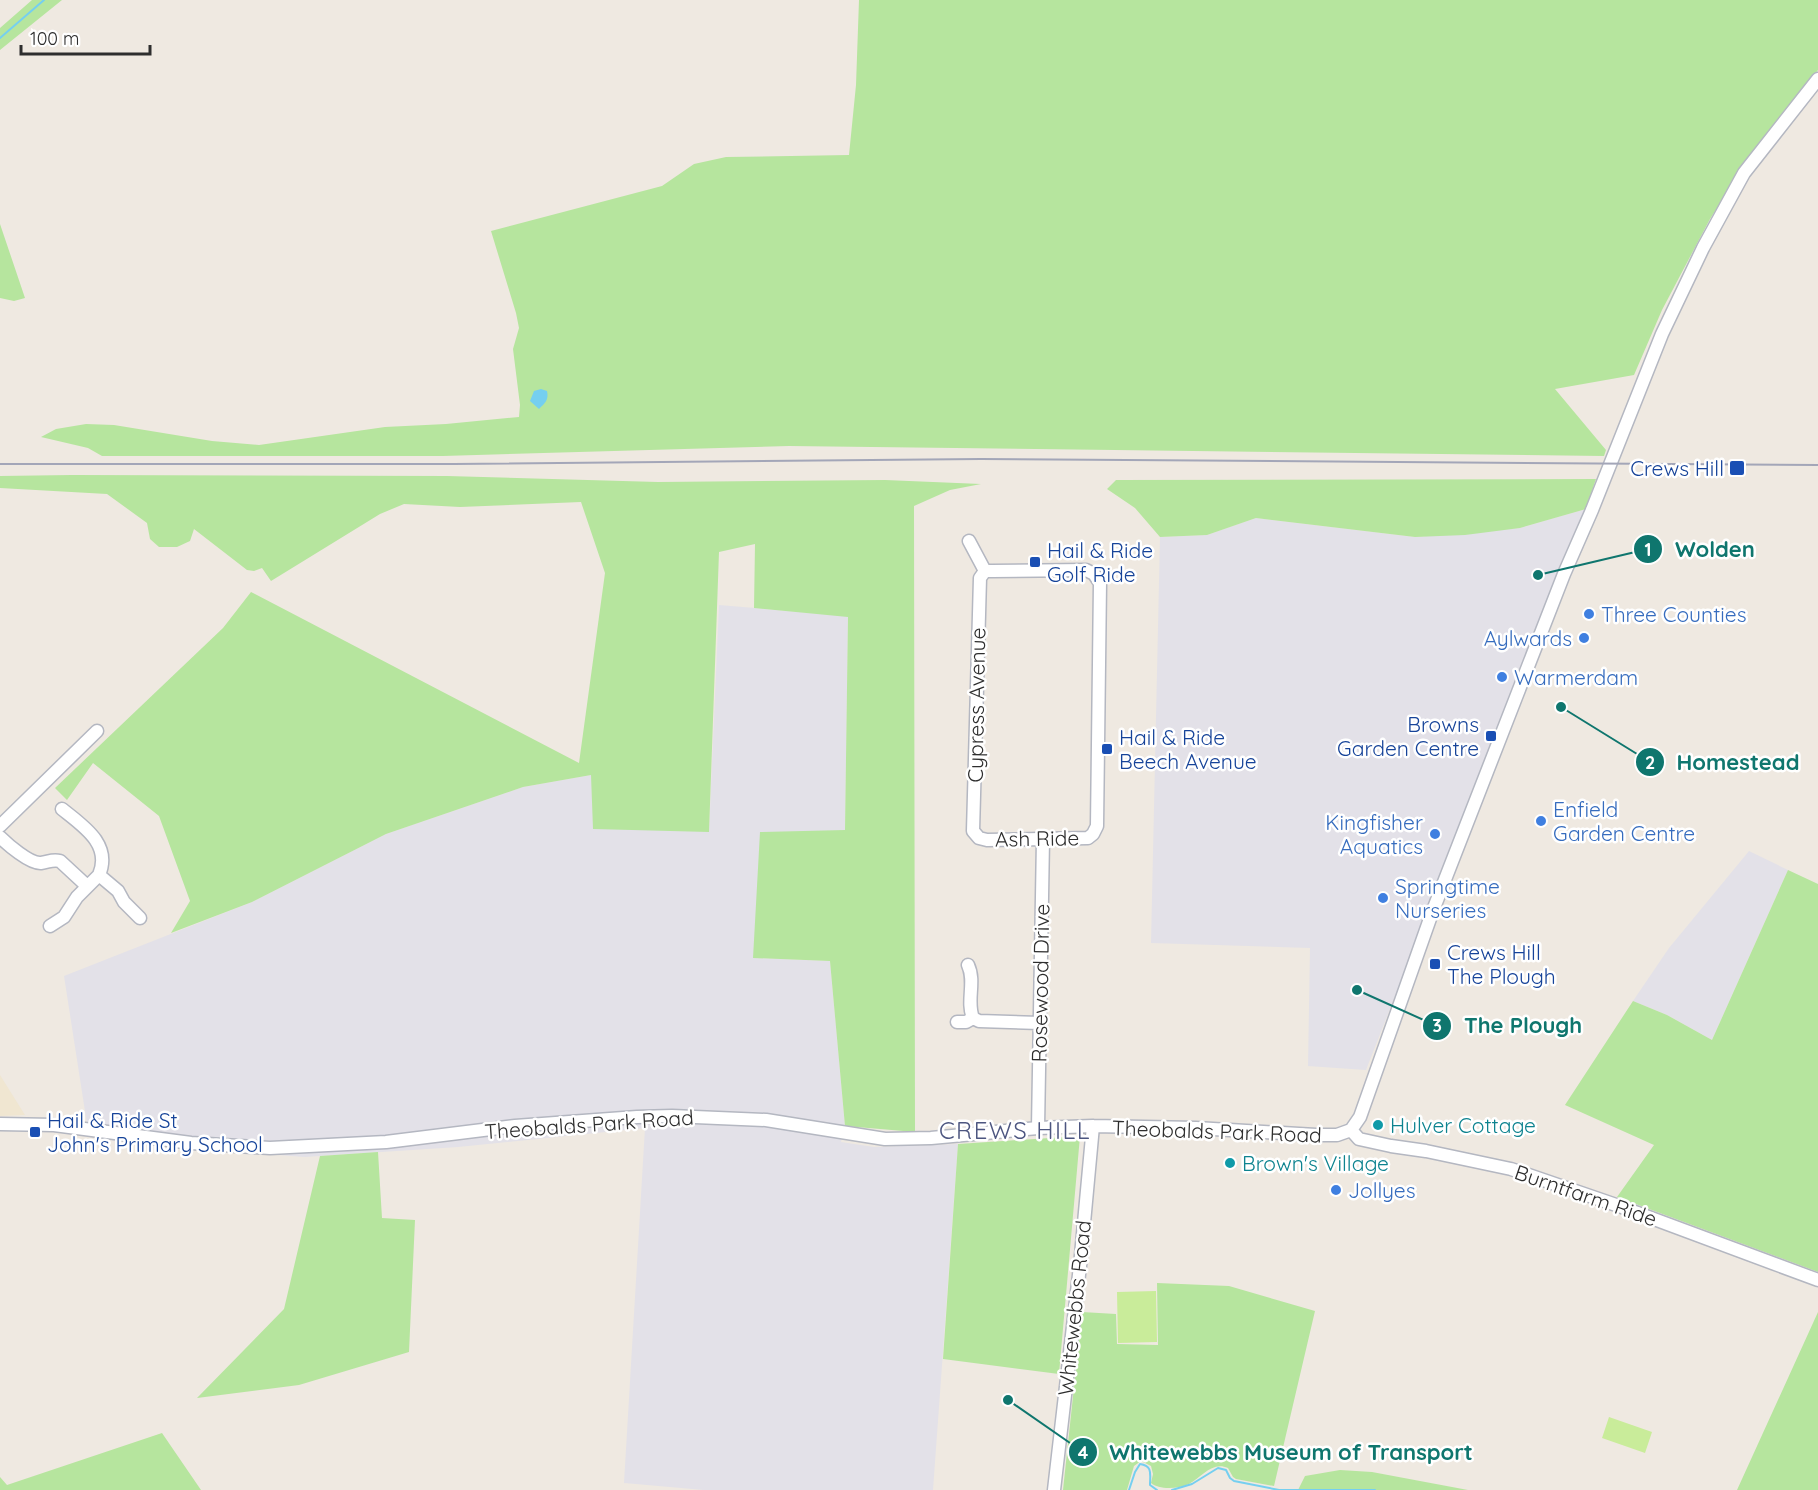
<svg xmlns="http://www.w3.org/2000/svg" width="1818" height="1490" font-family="Quicksand,sans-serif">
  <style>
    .industrial { fill: #e3e1e8 }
    .education { fill: #f0e6d1 }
    .green { fill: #b6e59e }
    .pitch { fill: #c9ec9a }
    .water { fill: #75cff0 }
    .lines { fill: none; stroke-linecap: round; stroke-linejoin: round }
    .stream { stroke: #75cff0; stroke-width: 2 }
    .minor-casing { stroke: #b4b7c1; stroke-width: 15 }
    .minor { stroke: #fff; stroke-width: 12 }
    .rail { stroke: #a3a6b8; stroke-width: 2 }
    .transit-dot { fill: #1a4fb4; stroke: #fff; stroke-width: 2 }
    .shop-dot { fill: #3f7fe0; stroke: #fff; stroke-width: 2 }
    .culture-dot { fill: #0f9aa8; stroke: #fff; stroke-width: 2 }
    .labels { text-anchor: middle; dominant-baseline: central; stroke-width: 5; stroke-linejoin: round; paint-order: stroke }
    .transit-label { font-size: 21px; fill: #164399; stroke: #fff; text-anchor: start }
    .shop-label { font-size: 21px; fill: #366cbe; stroke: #fff; text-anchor: start }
    .street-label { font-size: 21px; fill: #2e2e2e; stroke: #fff }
    .culture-label { font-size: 21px; fill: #0d838f; stroke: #fff; text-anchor: start }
    .quarter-label { font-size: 24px; letter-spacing: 1.5px; fill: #4d5680; stroke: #fff }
    .leader { fill: none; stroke: #0f766e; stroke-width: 2 }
    .callout-dot { fill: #0f766e; stroke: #fff; stroke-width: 2 }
    .mark-label { font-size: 18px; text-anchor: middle; font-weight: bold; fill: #fff }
    .callout-label { font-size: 22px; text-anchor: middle; font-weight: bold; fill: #0f766e; stroke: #fff; stroke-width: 5; stroke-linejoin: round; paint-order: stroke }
  </style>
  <rect width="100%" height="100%" fill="#efe9e1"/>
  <path class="industrial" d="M1586,509L1366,1070L1308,1066L1310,948L1151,943L1160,537L1207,535L1256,518L1415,537L1520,528Z
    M719,605L848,616L845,830L754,958L830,961L845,1126L841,1142L874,1147L958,1144L933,1490H704L624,1483L645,1128L458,1147L305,1157L144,1145L89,1137L64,976L252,902L386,834L523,787L591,775L709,832Z
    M1749,851L1788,870L1712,1040L1667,1015L1633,1001L1669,948Z"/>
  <path class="education" d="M0,1075L25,1115L0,1116Z"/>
  <path class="green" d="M32,0H62L0,50V28Z
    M859,0H1818V70L1741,171L1710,219L1662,310L1634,375L1555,389L1606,450L1604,456L789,446L443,456H102L88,448L41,437L56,429L86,424L114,425L212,441L259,445L385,427L446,424L519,417L520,405L513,349L519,328L516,313L491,231L662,186L694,164L726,157L849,155L856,85Z
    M0,224L25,298L14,301L0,298Z
    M72,475L447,476L658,482L885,480L981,484L950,490L914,506L915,1132L845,1126L830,961L753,958L760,832L845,830L848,617L754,608L755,544L719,552L709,832L593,829L591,775L523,787L386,834L252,902L171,933L190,901L159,816L93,763L67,800L55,788L223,628L251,592L579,763L605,573L581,502L460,507L404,504L380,514L271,581L262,568L254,571L247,570L194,529L190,541L177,547H159L150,539L147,523L107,494L0,488V476Z
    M1596,479L1586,509L1520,528L1465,535L1415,537L1256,518L1207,535L1160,537L1135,508L1107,489L1116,480Z
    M1788,870L1818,884V1272L1617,1197L1654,1145L1565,1105L1633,1001L1667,1015L1712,1040Z
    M1080,1136L1059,1374L943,1359L958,1144Z
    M378,1152L382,1218L415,1220L409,1352L299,1385L197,1398L284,1309L320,1156Z
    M1157,1283L1229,1286L1315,1311L1274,1486L1236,1479L1233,1477L1228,1468C1212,1461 1202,1477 1189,1484C1178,1489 1159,1490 1151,1483L1153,1474L1151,1466L1141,1461L1134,1466L1127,1490H1063L1082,1312L1116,1314L1117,1344L1158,1345Z
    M1818,1312V1490H1737Z
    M162,1433L201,1490H0V1477L7,1485Z
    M1340,1470L1372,1472L1468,1490H1298L1305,1476Z"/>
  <path class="pitch" d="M1156,1291L1157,1342L1118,1343L1117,1292Z
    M1609,1417L1652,1432L1645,1453L1602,1438Z"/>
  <path class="water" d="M541,389L547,391C549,400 545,403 539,409L530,401L534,391Z"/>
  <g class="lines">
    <path class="stream" d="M0,38L44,0
      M1129,1490L1135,1472L1140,1464C1153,1466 1150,1474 1150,1485L1157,1490
      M1172,1490L1192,1484L1218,1468L1226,1470L1230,1478L1234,1481L1279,1490H1375"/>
    <defs>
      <path id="minor" d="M969,541L985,571
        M1086,570L1094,574L1100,583L1097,826L1093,834L1088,838L987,840L979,838L973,831L980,578L985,571H992Z
        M62,809C83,826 112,844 99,875
        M0,826L97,731
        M0,837C7,844 30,864 41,863C49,862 52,859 60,861L87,886
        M50,926L64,917L77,897L99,875L118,891L124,902L140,918
        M968,965C976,982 966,1001 973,1018L979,1021L1039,1023
        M957,1022H966L973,1018
        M0,1124L54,1125L191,1143L270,1148L386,1142L515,1126L637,1117L672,1116L766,1120L885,1139L931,1138L1038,1128L1093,1126L1196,1128L1316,1135H1337L1351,1130L1360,1117L1432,913L1564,574L1592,510L1662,334L1703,248L1744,173L1818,79
        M1038,1128L1043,839
        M1351,1130L1359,1139L1391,1146L1426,1151L1511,1169L1619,1206L1818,1280
        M1054,1490L1080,1266L1093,1126"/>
    </defs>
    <use href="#minor" class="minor-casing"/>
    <use href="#minor" class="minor"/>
    <path class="rail" d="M0,464H454L981,459L1818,465"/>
  </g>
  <g class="transit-dot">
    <rect x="1729" y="460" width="16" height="16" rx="3"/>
    <rect x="1029" y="556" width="12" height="12" rx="3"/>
    <rect x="1485" y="730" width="12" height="12" rx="3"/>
    <rect x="1101" y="743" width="12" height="12" rx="3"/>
    <rect x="1429" y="958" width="12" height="12" rx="3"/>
    <rect x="29" y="1126" width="12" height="12" rx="3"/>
  </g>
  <g class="shop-dot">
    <circle cx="1589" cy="614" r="6"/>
    <circle cx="1584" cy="638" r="6"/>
    <circle cx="1502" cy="677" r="6"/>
    <circle cx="1541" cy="821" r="6"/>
    <circle cx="1435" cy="834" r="6"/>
    <circle cx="1383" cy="898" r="6"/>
    <circle cx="1336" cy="1190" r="6"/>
  </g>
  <g class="culture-dot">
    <circle cx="1378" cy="1125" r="6"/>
    <circle cx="1230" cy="1163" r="6"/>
  </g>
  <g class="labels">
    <g class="transit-label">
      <text x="1724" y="468" text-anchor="end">Crews Hill</text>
      <text x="1047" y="550">Hail &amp; Ride<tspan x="1047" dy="24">Golf Ride</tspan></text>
      <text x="1479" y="724" text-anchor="end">Browns<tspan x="1479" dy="24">Garden Centre</tspan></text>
      <text x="1119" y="737">Hail &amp; Ride<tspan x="1119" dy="24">Beech Avenue</tspan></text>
      <text x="1447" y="952">Crews Hill<tspan x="1447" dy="24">The Plough</tspan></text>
      <text x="47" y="1120">Hail &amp; Ride St<tspan x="47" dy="24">John's Primary School</tspan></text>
    </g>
    <g class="shop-label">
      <text x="1601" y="614">Three Counties</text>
      <text x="1572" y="638" text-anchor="end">Aylwards</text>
      <text x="1514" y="677">Warmerdam</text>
      <text x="1553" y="809">Enfield<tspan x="1553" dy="24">Garden Centre</tspan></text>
      <text x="1423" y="822" text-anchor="end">Kingfisher<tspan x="1423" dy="24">Aquatics</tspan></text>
      <text x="1395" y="886">Springtime<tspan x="1395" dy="24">Nurseries</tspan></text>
      <text x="1348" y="1190">Jollyes</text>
    </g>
    <g class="street-label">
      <text transform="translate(976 705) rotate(-89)">Cypress Avenue</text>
      <text transform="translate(1037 838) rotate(-1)">Ash Ride</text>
      <text transform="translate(1040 983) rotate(-89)">Rosewood Drive</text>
      <text transform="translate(589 1124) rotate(-4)">Theobalds Park Road</text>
      <text transform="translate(1217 1131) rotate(2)">Theobalds Park Road</text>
      <text transform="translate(1586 1195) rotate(19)">Burntfarm Ride</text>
      <text transform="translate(1074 1308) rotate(-84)">Whitewebbs Road</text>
    </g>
    <g class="culture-label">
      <text x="1390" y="1125">Hulver Cottage</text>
      <text x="1242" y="1163">Brown's Village</text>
    </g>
    <g class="quarter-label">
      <text x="1015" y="1130">CREWS HILL</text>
    </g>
  </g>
  <path class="leader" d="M1538 575L1648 549M1561 707L1650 762M1357 990L1437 1026M1008 1400L1083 1452"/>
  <g class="callout-dot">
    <circle cx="1538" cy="575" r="6"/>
    <circle cx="1561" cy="707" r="6"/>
    <circle cx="1357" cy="990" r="6"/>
    <circle cx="1008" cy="1400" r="6"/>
    <circle cx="1648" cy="549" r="15"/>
    <circle cx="1650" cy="762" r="15"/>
    <circle cx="1437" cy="1026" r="15"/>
    <circle cx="1083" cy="1452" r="15"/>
  </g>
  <g class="mark-label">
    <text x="1648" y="556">1</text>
    <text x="1650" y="769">2</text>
    <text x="1437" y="1032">3</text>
    <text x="1083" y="1459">4</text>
  </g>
  <g class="callout-label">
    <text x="1715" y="557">Wolden</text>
    <text x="1738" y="770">Homestead</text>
    <text x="1523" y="1033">The Plough</text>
    <text x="1291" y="1460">Whitewebbs Museum of Transport</text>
  </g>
  <path d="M21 45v9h129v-9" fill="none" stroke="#2e2e2e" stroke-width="3"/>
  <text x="30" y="45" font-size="18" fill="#2e2e2e" stroke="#ffffff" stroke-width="4.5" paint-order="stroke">100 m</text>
</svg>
